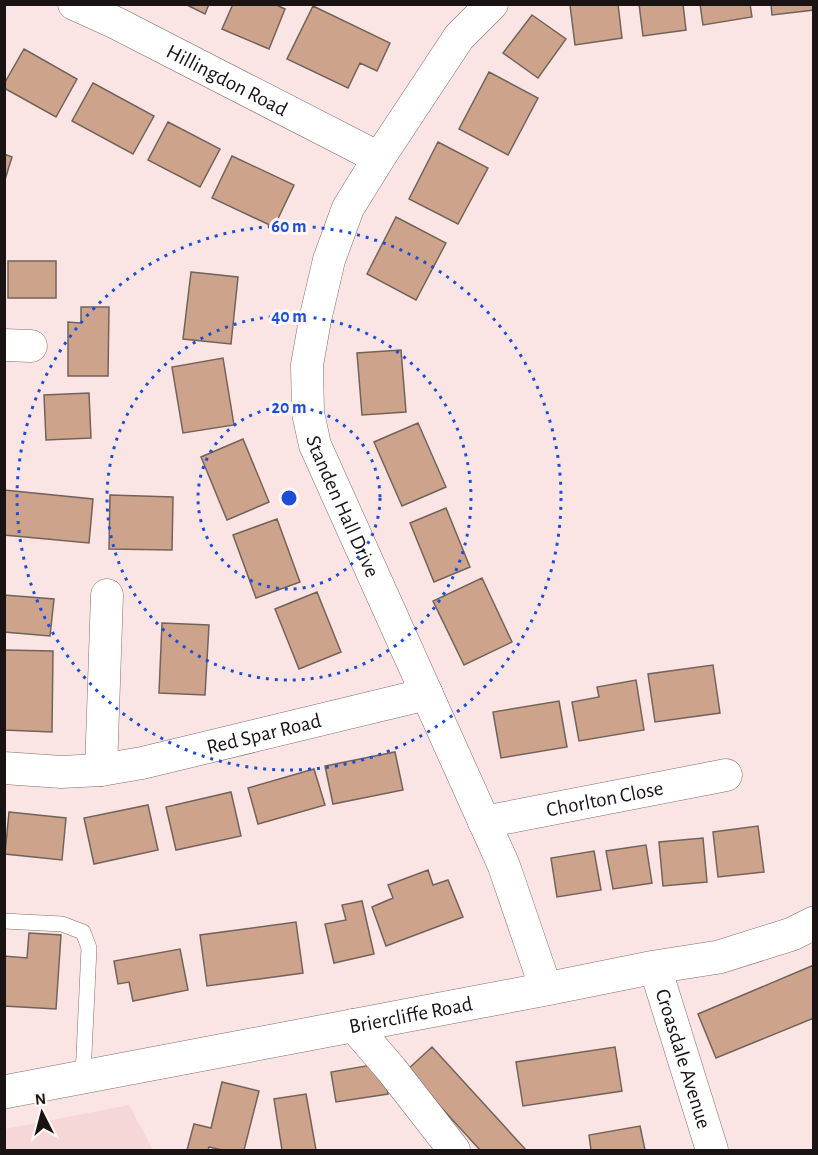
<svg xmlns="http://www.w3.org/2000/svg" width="818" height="1155" font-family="'Alegreya Sans',sans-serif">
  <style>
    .built { fill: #f6d7d7 }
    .building { fill: #cda48b; stroke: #72635a; stroke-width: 1.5 }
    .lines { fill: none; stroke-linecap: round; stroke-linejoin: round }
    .service-casing { stroke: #806d6d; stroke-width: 16 }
    .minor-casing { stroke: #806d6d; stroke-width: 33 }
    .tertiary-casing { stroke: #806d6d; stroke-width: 34 }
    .service { stroke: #fff; stroke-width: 15 }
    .minor { stroke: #fff; stroke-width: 32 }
    .tertiary { stroke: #fff; stroke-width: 33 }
    .ring { fill: none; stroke: #1d4ed8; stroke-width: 3; stroke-dasharray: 3 6 }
    .labels { text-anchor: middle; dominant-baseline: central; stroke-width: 6; stroke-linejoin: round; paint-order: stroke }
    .street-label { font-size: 21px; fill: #1a1313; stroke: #fef5f5 }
    .centre { fill: #1d4ed8; stroke: #fef5f5; stroke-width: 3 }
    .ring-label { font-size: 18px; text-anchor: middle; font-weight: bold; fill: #1d4ed8; stroke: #fef5f5; stroke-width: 6; stroke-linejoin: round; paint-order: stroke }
  </style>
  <rect width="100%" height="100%" fill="#fbe5e4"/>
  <path class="built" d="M129,1105L153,1150H5V1129Z"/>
  <path class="building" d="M185,4H209L205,14Z
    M233,4H274L285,9L269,49L222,29Z
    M577,4H618L622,38L575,45L570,5Z
    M639,4H683L686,30L643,36Z
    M700,4H750L752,17L703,25Z
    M771,4H814V10L772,15Z
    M313,6L390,43L377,71L360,63L348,88L287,59Z
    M532,15L566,39L538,78L503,53Z
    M24,49L77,79L56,117L4,88V84Z
    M489,72L538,98L508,155L459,129Z
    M93,83L154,116L133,154L72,121Z
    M168,122L220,149L200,187L148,160Z
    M438,142L488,168L458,224L409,199Z
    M4,154L12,157L4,183Z
    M232,156L294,185L274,227L212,198Z
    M396,217L446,243L416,300L367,274Z
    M8,261H56V298H8Z
    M191,272L238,277L231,344L183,339Z
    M81,307H109L108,376H68V322L81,323Z
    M401,350L406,412L362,415L357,353Z
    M223,358L234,425L183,433L172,367Z
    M89,393L91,438L46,440L44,395Z
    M418,423L446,487L402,506L374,442Z
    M243,439L269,502L227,520L201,457Z
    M4,490L93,499L89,543L4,535Z
    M110,495L173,497L172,550L109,549Z
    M446,508L470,567L434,582L410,523Z
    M277,519L300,582L256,598L233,535Z
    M482,578L512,642L464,665L433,601Z
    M317,592L341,652L299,669L275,609Z
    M4,595L54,599L50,636L4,632Z
    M162,623L209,625L205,695L159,693Z
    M4,650L53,651L52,732L4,730Z
    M713,665L720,713L655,722L648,674Z
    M636,680L644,730L579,741L572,702L599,697L597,687Z
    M559,701L567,747L501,758L493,712Z
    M395,752L403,790L333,804L325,766Z
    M314,769L325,805L258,824L248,788Z
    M231,792L241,836L176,850L166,807Z
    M148,805L158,850L94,864L84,818Z
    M9,812L66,818L62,860L5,854Z
    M758,826L764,872L718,877L713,832Z
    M703,838L707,882L663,886L659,842Z
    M646,845L652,883L613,889L606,851Z
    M594,851L601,890L557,897L551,858Z
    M428,870L433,885L448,880L463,917L386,946L372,907L393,898L388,885Z
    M362,901L374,954L334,963L325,924L346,920L342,905Z
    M296,922L303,973L207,986L200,935Z
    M29,933L61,935L56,1009L4,1006V956L27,958Z
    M180,949L188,990L133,1001L129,982L118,984L114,961Z
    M814,965V1018L716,1058L698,1014Z
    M432,1047L526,1150H480L407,1070Z
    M615,1047L622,1091L523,1106L516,1062Z
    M383,1063L388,1094L336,1102L331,1072Z
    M222,1082L259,1091L244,1150H222L209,1147L208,1150H187L194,1124L211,1128Z
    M306,1094L316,1150H282L274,1099Z
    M640,1126L645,1150H591L589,1135Z"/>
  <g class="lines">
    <defs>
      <path id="service" d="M4,921L62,924L83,932L89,948L83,1076"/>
      <g id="minor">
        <path id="s1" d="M74,4L116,23L379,158"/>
        <path id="s2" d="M492,4L459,37L379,158L348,208L329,260L315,320L307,365L308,413L315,445L504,866L546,989"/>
        <path d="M4,345L31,346"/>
        <path id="s3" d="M4,768L61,772L101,770L142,763L427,694"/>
        <path d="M101,770L107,595"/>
        <path id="s4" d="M484,822L726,775"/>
        <path id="s5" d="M655,967L712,1150"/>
        <path d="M353,1025L391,1069L454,1150"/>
      </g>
      <g id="tertiary">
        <path id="s6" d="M4,1092L546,989L655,967L719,957L792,934L814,923"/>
      </g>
    </defs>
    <use href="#service" class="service-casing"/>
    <use href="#minor" class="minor-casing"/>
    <use href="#tertiary" class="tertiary-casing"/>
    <use href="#service" class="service"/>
    <use href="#minor" class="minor"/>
    <use href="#tertiary" class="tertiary"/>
  </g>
  <g class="ring">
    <circle cx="289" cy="498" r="91"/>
    <circle cx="289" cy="498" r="182"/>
    <circle cx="289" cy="498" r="272"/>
  </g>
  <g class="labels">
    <g class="street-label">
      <text stroke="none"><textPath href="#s1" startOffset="171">Hillingdon Road</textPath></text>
      <text stroke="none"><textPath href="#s2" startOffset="561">Standen Hall Drive</textPath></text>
      <text stroke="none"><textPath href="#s3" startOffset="264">Red Spar Road</textPath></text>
      <text stroke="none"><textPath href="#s4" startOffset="123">Chorlton Close</textPath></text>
      <text stroke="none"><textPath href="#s6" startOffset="414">Briercliffe Road</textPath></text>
      <text stroke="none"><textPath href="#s5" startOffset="96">Croasdale Avenue</textPath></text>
    </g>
  </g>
  <circle cx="289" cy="498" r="9" class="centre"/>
  <g class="ring-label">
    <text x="289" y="232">60 m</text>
    <text x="289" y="322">40 m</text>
    <text x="289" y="413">20 m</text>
  </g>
  <rect width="818" height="1155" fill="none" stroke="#1a1313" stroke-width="12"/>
  <g transform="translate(42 1113) rotate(354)" stroke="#fef5f5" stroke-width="4.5" paint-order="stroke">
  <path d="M0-4.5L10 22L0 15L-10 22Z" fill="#1a1313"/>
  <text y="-9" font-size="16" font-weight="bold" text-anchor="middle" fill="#1a1313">N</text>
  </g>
</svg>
